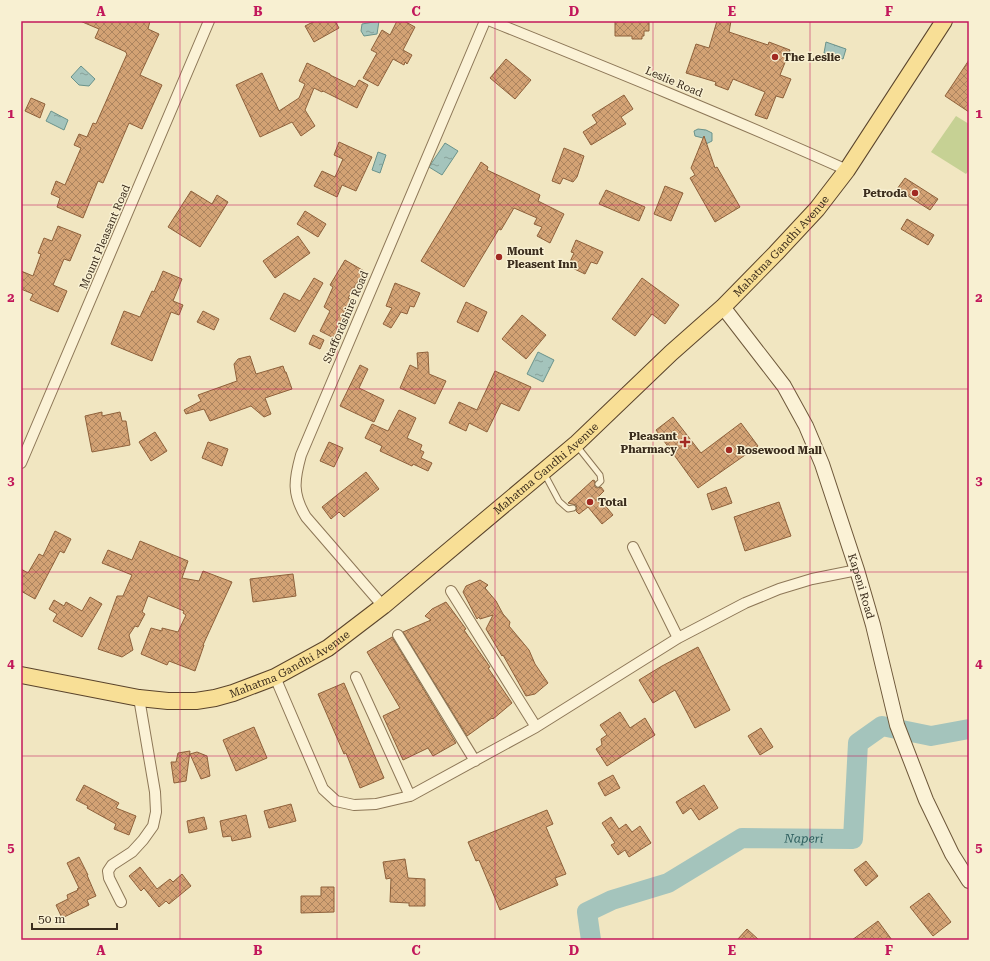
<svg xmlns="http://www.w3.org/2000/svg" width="990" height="961" font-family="'Roboto Serif',serif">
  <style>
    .grass { fill: #c6d194 }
    .water { fill: url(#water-ripples); stroke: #6a938b }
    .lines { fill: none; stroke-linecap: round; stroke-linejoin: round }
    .river { stroke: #a4c4bc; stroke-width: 20 }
    .building { fill: url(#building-cross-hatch); stroke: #8e613b }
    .lane-casing { stroke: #8d7757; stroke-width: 7 }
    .street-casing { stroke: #8d7757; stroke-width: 12 }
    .secondary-casing { stroke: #6e583a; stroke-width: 16 }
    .primary-casing { stroke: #5a442c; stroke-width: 18 }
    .lane { stroke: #fbf2d6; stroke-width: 5 }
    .street { stroke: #fbf2d6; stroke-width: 10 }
    .secondary { stroke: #fbf2d6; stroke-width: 14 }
    .primary { stroke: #f8df96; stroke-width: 16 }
    .grid { fill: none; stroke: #c2185b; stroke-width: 1; stroke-opacity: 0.55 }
    .poi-dot { fill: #a12922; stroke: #f8f0d2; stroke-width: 1.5 }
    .labels { text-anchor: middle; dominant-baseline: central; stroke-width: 3; stroke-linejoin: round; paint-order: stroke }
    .poi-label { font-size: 11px; font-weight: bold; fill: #3b2d1d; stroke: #f8f0d2; text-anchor: start }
    .street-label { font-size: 11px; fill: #3b2d1d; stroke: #f8f0d2 }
    .water-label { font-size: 12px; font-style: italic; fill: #2b5c5c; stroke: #f8f0d2 }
    .neatline { fill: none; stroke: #c2185b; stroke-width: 1.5 }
    .grid-label { font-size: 13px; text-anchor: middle; font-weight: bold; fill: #c2185b }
  </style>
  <defs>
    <pattern id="water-ripples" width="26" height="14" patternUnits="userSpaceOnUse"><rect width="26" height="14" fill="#a4c4bc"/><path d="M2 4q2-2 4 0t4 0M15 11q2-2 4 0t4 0" fill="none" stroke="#87a098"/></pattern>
    <pattern id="building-cross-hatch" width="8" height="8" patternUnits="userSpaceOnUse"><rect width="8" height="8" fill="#d3a274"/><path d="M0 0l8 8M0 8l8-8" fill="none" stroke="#ac845f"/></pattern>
  </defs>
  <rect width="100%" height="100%" fill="#f1e6c1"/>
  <path class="grass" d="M956,116L969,124V170L966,174L931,152Z"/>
  <path class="water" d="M379,21L377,34L364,36L361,31L362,24Z
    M826,42L846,49L843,59L824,53Z
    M81,66L95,79L89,86L79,85L71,77Z
    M51,111L68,120L64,130L46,121Z
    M698,129L706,130L712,133V141L706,144L703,138L695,136L694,131Z
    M445,143L458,151L442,175L429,167Z
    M378,152L386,155L380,173L372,170Z
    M538,352L554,360L543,382L527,374Z"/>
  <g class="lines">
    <path class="river" id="s1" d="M591,940L587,912L612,900L668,883L742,838L853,839L858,743L882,726L931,736L969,729"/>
  </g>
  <path class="building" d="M80,21H150L148,29L159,34L140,75L162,85L142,129L129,123L103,183L98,181L83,218L57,207L60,198L51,194L56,181L65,185L81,148L74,145L79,134L87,137L93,123L96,124L127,54L126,53V52L95,38L99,29Z
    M315,21H335L339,28L314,42L305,26Z
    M397,21H404L415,27L403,50L412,55L407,64L405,62L404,65L393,59L378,86L363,78L377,53L371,50L382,30L390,35Z
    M615,21H649V31H644V36H642V39H632V36H615Z
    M717,21H731L729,32L768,45L769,42L790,50L780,75L791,79L783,98L776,96L767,119L755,115L765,92L733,79L728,90L715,85L716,82L686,73L696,44L709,48Z
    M506,59L531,80L515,99L490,78Z
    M969,60V112L945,96Z
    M307,63L330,74V75L355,87L359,80L368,85L357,108L323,91L322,92L314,88L305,110L315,126L301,136L292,122L260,137L236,85L262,73L279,111L299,98L305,84L299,81Z
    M624,95L633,109L621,117L626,124L591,145L583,132L597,123L592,115Z
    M31,98L45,104L40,118L25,111Z
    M704,136L715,168L717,167L740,207L715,222L690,178L695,175L691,168Z
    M339,142L372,157L356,191L342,185L337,197L314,186L322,171L335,177L343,159L334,155Z
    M564,148L584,156L577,177L573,182L563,178L560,184L552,181Z
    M481,162L488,167L487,170L540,195L538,201L564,214L550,243L537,236L542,227L534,224L537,218L514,208L501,230L499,229L464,287L421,261Z
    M905,178L938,199L930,210L897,189Z
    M665,186L683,193L671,221L654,214Z
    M606,190L645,207L639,221L599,204Z
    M191,191L212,204L217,195L228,202L200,247L168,227Z
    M305,211L326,224L318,237L297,224Z
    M907,219L934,235L928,245L901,229Z
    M58,226L81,235L70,261L64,259L53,285L67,291L58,312L30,300L33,294L21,289V271L33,276L41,254L38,253L44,238L52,241Z
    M298,236L310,253L275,278L263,261Z
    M576,240L603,252L597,264L591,262L585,274L568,266L574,253L571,252Z
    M345,260L364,271L348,298L353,300L342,319L347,322L338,340L320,331L330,311L324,307L333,287L330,285Z
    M163,271L182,279L173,301L183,305L179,315L171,312L152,361L111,344L124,311L140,317L152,291L154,292Z
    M314,278L323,283L295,332L270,319L284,293L300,301Z
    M642,278L679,305L665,324L652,314L635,336L612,319Z
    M395,283L420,293L414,307L410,306L407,314L401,312L391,328L383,324L392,308L386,306Z
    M466,302L487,312L478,332L457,322Z
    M203,311L219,319L214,330L197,322Z
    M522,315L546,335L526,359L502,339Z
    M313,335L324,340L320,349L309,344Z
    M428,352L429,374L446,381L435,404L400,388L410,365L418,369L417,353Z
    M250,356L256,374L283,366L285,372H286L292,389L265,398L271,414L264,417L251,406L210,421L204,409L186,414L184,410L201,401L198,395L237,381L234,364L238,359Z
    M360,365L368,369L359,388L384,400L374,422L340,406Z
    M495,371L531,387L519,411L501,403L487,432L469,423L466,431L449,423L459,402L477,410Z
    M399,410L416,418L407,438L422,445L420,450L424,452L421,458L432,463L428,471L413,464L412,466L380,451L382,446L365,438L372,424L388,431Z
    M102,412V416L120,412L122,421H126L130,445L92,452L85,416Z
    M673,417L701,453L741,423L758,446L698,488L656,430Z
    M155,432L167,451L151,461L139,442Z
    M208,442L228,449L222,466L202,458Z
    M329,442L343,448L334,467L320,461Z
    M366,472L379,489L344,517L339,512L331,519L322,507Z
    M593,480L595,481V487L597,488L601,487L604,491L598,497L613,515L602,524L588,507L579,514L576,511L577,508L576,505L568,503Z
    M726,487L732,503L712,510L707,494Z
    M779,502L791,536L745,551L734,517Z
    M55,531L71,539L64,553L60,551L35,599L21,591V569L28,573L39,554L43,556Z
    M140,541L188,561L182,578L199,581L203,571L232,582L203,645H204L195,671L169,661L167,665L141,654L151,628L162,631V628L178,632L186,615L183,613L184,611L148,596L142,612L145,614L138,627L135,626L129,635L133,650L122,657L98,649L117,596H123L132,575L102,563L108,550L132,560Z
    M293,574L296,596L253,602L250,579Z
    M480,580L488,585L485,588L496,601L503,614L510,622L509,626L529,650L535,664L548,683L535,694L526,696L503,655L502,656L486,629L493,615L480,619L479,617L477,619L463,592L466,586Z
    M90,597L102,604L82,637L53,621L57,614L49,609L54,600L64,606L66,602L82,611Z
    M446,602L466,629L464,630L490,667L488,668L512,703L493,719L492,718L467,736L403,632L431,620L425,616L432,609Z
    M392,637L456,743L433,756L428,748L403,760L383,716L400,708L367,652Z
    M698,647L730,710L695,728L675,690L653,703L639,680L662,666Z
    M344,683L384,778L360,788L346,753L344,754L318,694Z
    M620,712L630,728L645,718L655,735L607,766L596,749L602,745L601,739L607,735L600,725Z
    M254,727L267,758L236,771L223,740Z
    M761,728L773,747L760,755L748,736Z
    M190,751L186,781L174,783L171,762H176L178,753Z
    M197,752L207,756L210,776L201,779L190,754Z
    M613,775L620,788L605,796L598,783Z
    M84,785L119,803L116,808L136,816L129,835L114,829L116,824L87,808L88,806L76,800Z
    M704,785L718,808L699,820L691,808L683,814L676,802Z
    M291,804L296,821L269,828L264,811Z
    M547,810L553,824L546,827L566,874L555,878L558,885L500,910L479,860L476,861L468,842Z
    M246,815L251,837L232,841L231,836L223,837L220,821Z
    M204,817L207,829L189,833L187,821Z
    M611,817L619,829L626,824L632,832L640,826L651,843L629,857L625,850L618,855L611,845L615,843L602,823Z
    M79,857L88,875H87L96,896L87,900L89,905L62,918L56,905L68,899L67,895L78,890L77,889L79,888L67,863Z
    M405,859L408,878L425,879V906H409V903L390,902L391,878L386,879L383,862Z
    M866,861L878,876L866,886L854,870Z
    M140,867L157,889L170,879L173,882L182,874L191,886L169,904L166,901L159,907L144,888L141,891L129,876Z
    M321,887H334V912L301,913V896H321Z
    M929,893L951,922L933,936L910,907Z
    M878,921L892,940H852Z
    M747,929L759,940H737Z"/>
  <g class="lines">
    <defs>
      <path id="lane" d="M577,446L600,475L601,481L598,484
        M544,473L559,501L568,509L573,508"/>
      <path id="street" d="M491,21C610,69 729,117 847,170
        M21,463L209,21
        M633,547L678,638
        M451,591L536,727
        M383,606L306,517C292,494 294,480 301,455L485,21
        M398,635L475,761
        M275,677L323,789L336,801L354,805L376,804L410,796L536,727L678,638L745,603L779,589L812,579L857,570
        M356,677L410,796
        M121,902L109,878L108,871L112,865L132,852L143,840L153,826L156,812L155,792L139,698"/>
      <g id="secondary">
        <path id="s2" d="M723,307L784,386L806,426L822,464L857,570L873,625L897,725L926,800L952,854L969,881"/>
      </g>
      <g id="primary">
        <path id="s3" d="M21,675L139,698L168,701H196L215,698L233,693L275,677L328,648L383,606L576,444L671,353L723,307L776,253L817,209L847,170L944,21"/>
      </g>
    </defs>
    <use href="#lane" class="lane-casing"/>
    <use href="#street" class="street-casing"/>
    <use href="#secondary" class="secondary-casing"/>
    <use href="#primary" class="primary-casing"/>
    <use href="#lane" class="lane"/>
    <use href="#street" class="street"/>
    <use href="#secondary" class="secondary"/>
    <use href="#primary" class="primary"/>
  </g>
  <path class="grid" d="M180,21V940M337,21V940M495,21V940M653,21V940M810,21V940M21,205H969M21,389H969M21,572H969M21,756H969"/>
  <g class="poi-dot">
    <circle cx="775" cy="57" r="4"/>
    <circle cx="915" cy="193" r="4"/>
    <circle cx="499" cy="257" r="4"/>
    <path d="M683 436h4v4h4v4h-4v4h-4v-4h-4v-4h4z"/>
    <circle cx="729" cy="450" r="4"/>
    <circle cx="590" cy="502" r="4"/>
  </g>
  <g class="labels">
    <g class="poi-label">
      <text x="783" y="57">The Leslie</text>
      <text x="907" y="193" text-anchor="end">Petroda</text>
      <text x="507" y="251">Mount<tspan x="507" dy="13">Pleasent Inn</tspan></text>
      <text x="677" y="436" text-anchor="end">Pleasant<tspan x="677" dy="13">Pharmacy</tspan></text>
      <text x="737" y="450">Rosewood Mall</text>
      <text x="598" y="502">Total</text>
    </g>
    <g class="street-label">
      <text transform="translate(674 82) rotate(23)">Leslie Road</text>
      <text transform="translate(105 237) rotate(-67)">Mount Pleasant Road</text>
      <text stroke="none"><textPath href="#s3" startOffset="927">Mahatma Gandhi Avenue</textPath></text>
      <text transform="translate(346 317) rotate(-67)">Staffordshire Road</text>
      <text stroke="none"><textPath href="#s3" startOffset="603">Mahatma Gandhi Avenue</textPath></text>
      <text stroke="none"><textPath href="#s2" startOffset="315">Kapeni Road</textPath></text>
      <text stroke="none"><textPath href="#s3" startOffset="279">Mahatma Gandhi Avenue</textPath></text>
    </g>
    <g class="water-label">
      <text stroke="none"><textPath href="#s1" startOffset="263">Naperi</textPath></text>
    </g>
  </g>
  <rect width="990" height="961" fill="none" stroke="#f8f0d2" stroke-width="44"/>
  <path d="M32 923v6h85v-6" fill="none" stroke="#3b2d1d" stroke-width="2"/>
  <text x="38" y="923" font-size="12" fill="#3b2d1d" stroke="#f8f0d2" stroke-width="3" paint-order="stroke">50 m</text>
  <rect x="22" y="22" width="946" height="917" class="neatline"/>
  <g class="grid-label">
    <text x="101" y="16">A</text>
    <text x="258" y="16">B</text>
    <text x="416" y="16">C</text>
    <text x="574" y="16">D</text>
    <text x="732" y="16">E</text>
    <text x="889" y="16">F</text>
    <text x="11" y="118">1</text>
    <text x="979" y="118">1</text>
    <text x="11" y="302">2</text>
    <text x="979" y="302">2</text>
    <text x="11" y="485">3</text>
    <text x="979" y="485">3</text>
    <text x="11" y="668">4</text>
    <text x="979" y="668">4</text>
    <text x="11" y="852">5</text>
    <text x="979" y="852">5</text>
    <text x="101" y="955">A</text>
    <text x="258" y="955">B</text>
    <text x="416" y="955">C</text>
    <text x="574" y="955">D</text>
    <text x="732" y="955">E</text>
    <text x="889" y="955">F</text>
  </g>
</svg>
